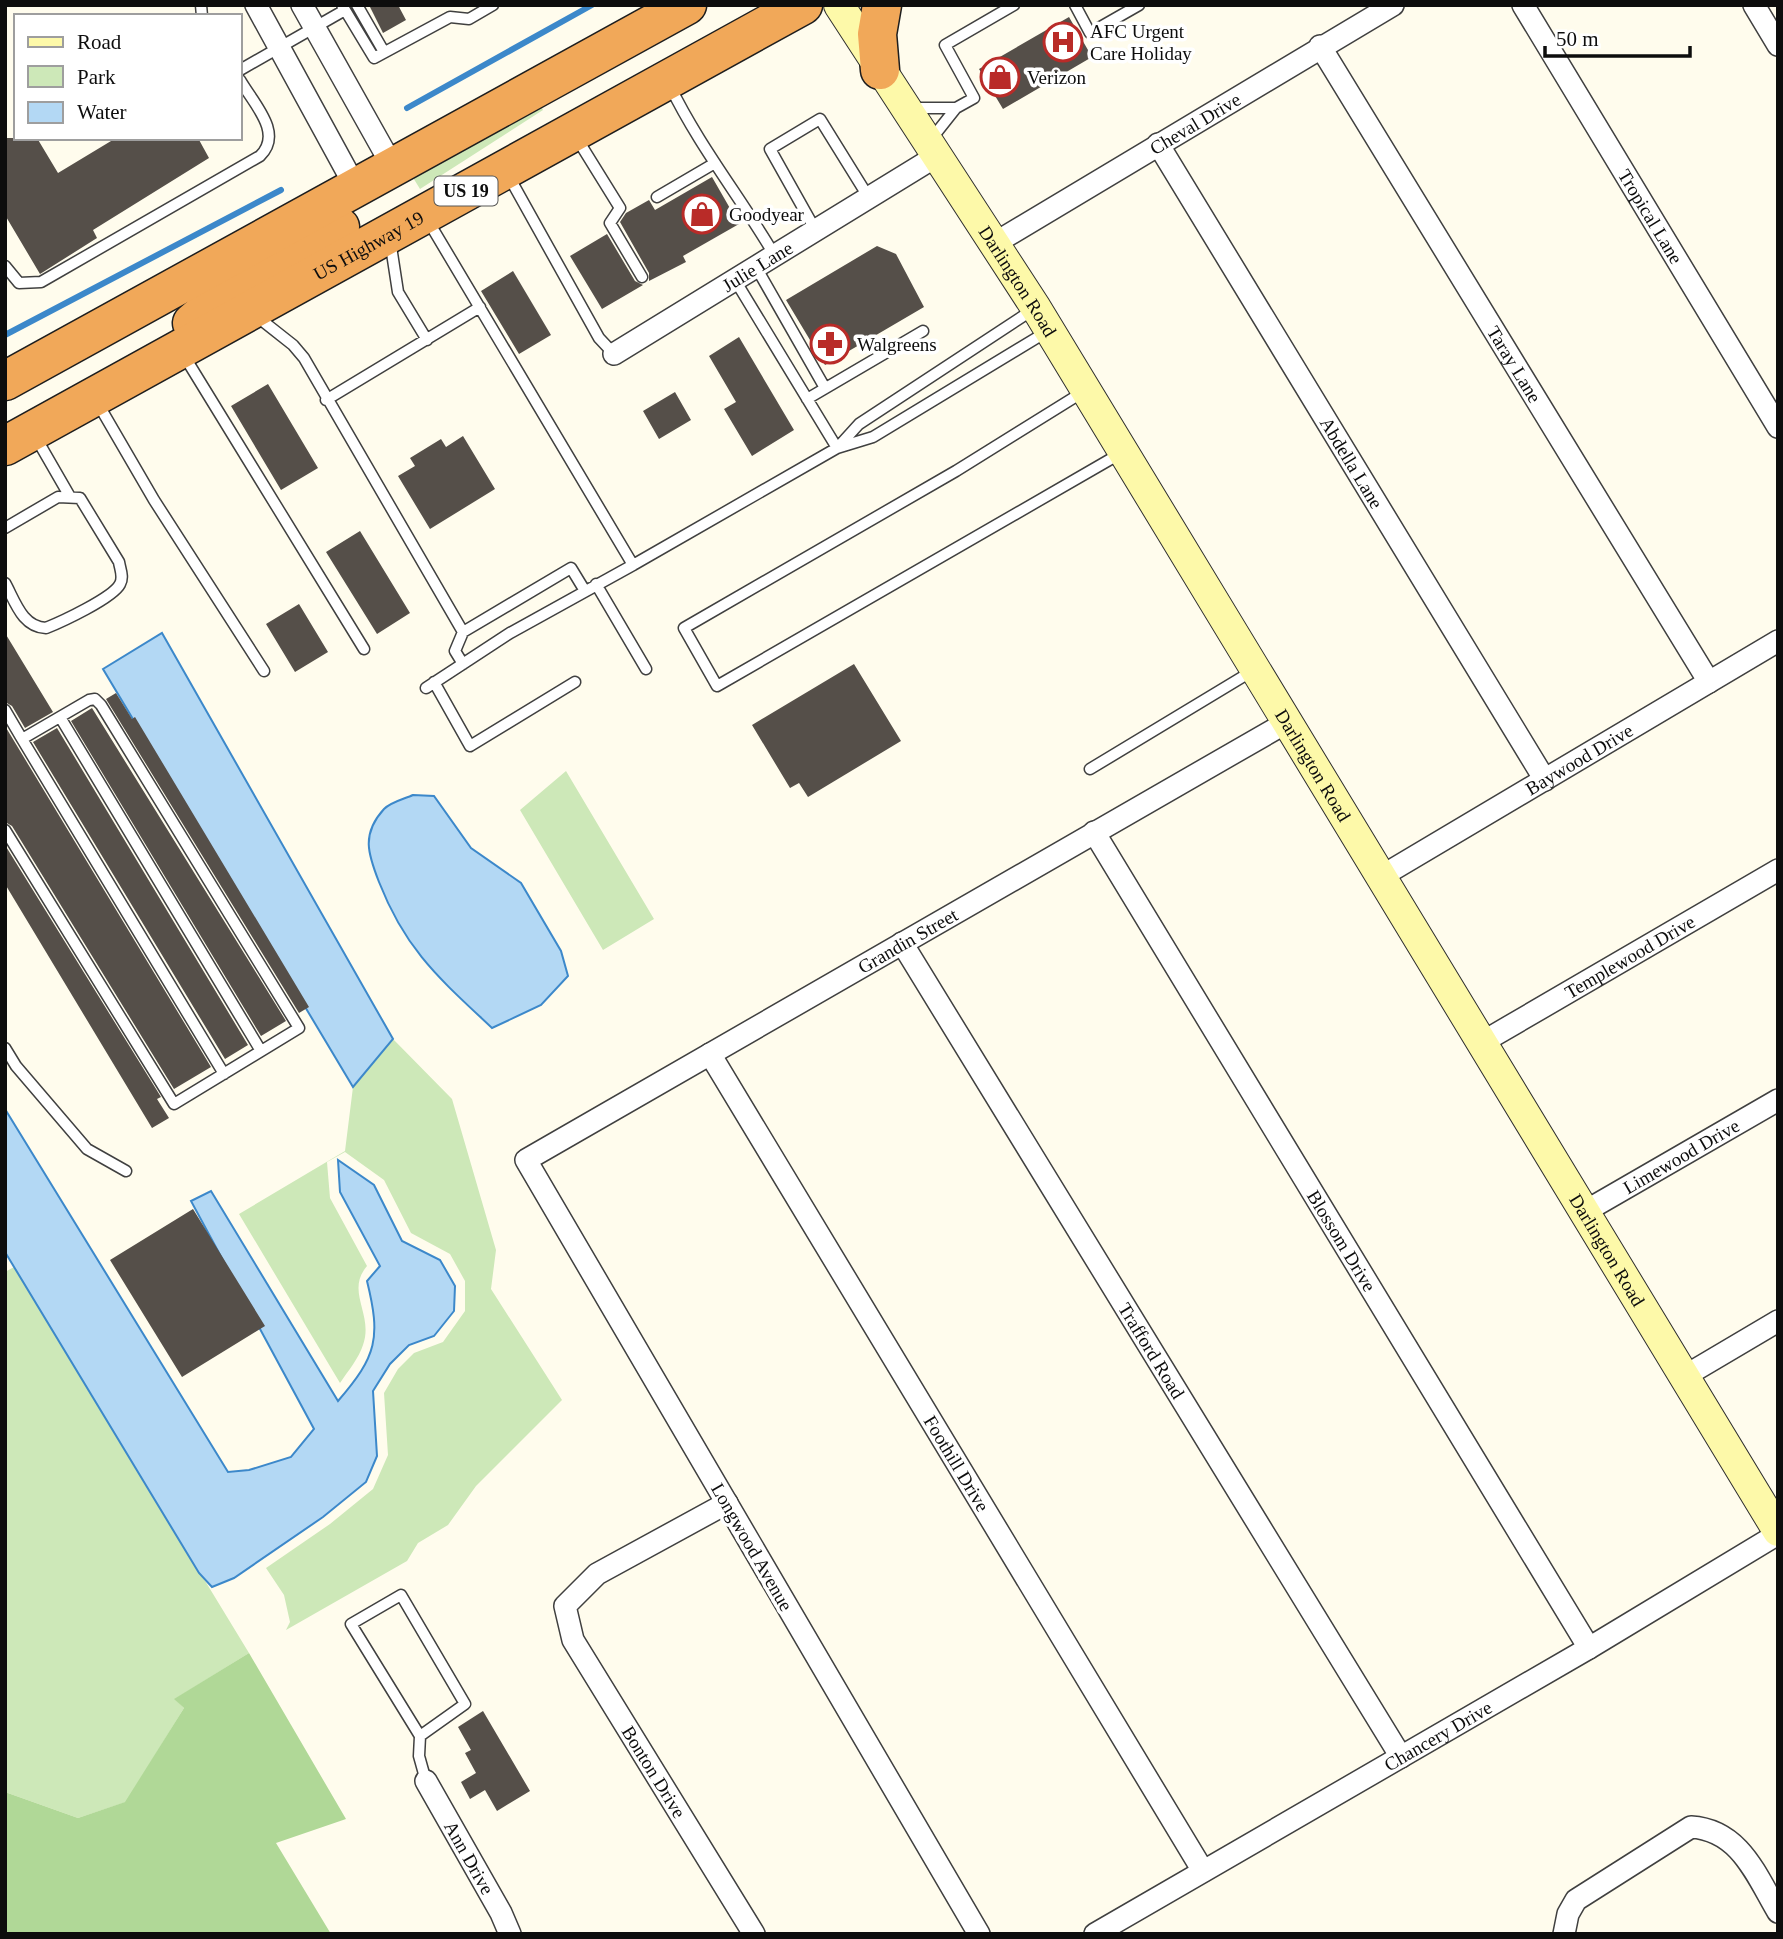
<svg xmlns="http://www.w3.org/2000/svg" width="1783" height="1939" font-family="Georgia,serif">
  <style>
    .green { fill: #cde8b8 }
    .forest { fill: #b0d897 }
    .water { fill: #b3d8f4; stroke: #3c88ca; stroke-width: 2 }
    .lines { fill: none; stroke-linecap: round; stroke-linejoin: round }
    .stream { stroke: #3c88ca; stroke-width: 6 }
    .building { fill: #554f49 }
    .lane-casing { stroke: #404040; stroke-width: 13 }
    .street-casing { stroke: #404040; stroke-width: 24 }
    .secondary-casing { stroke: #2f2f2f; stroke-width: 32 }
    .highway-casing { stroke: #1e1e1e; stroke-width: 41 }
    .lane { stroke: #fff; stroke-width: 10 }
    .street { stroke: #fff; stroke-width: 21 }
    .secondary { stroke: #fdf9a9; stroke-width: 30 }
    .highway { stroke: #f1a859; stroke-width: 38 }
    .labels { text-anchor: middle; dominant-baseline: central; stroke-width: 7; stroke-linejoin: round; paint-order: stroke }
    .shield { fill: #fff; stroke: #565656; stroke-width: 2 }
    .shield-label { font-size: 18px; font-weight: bold; fill: #0d0d0d }
    .poi-label { font-size: 19px; fill: #0d0d0d; stroke: #fff; text-anchor: start }
    .street-label { font-size: 19px; fill: #0d0d0d; stroke: #fff }
  </style>
  <rect width="100%" height="100%" fill="#fffced"/>
  <path class="green" d="M541,106L543,110L420,189L412,176Z
    M566,771L654,919L603,950L520,810Z
    M393,1039L452,1099L496,1250L491,1289L562,1400L476,1486L448,1525L418,1543L407,1561L286,1630L290,1622L284,1595L266,1568L330,1524L373,1489L388,1455L384,1393L398,1369L414,1353L443,1342L465,1311V1281L450,1254L411,1233L384,1180L345,1152L327,1162L330,1198L367,1266C345,1292 374,1314 363,1345C359,1358 348,1371 340,1383L239,1214L345,1151L353,1087Z
    M14,1267L249,1653L175,1699L184,1708L126,1802L78,1818L5,1792V1272Z"/>
  <path class="forest" d="M249,1653L346,1819L276,1843L331,1934H5V1792L78,1818L125,1802L184,1708L174,1699Z"/>
  <path class="water" d="M162,633L393,1039L353,1087L103,669Z
    M413,795L434,796L471,848L521,883L561,951L568,976L541,1005L492,1028C440,979 406,951 379,882C368,854 361,834 384,809C391,802 404,799 413,795Z
    M5,1109L228,1472L249,1470L291,1457L314,1429L191,1201L211,1191L338,1401C377,1356 381,1338 367,1281L380,1266L340,1192L338,1160L374,1185L402,1241L440,1260L455,1286L454,1311L434,1336L409,1345L390,1364L373,1391L377,1456L366,1482L323,1517L234,1578L212,1587L199,1573L5,1252Z"/>
  <g class="lines">
    <path class="stream" d="M407,108L592,5
      M5,335L281,190"/>
  </g>
  <path class="building" d="M369,5H398L406,20L383,33Z
    M1069,17L1092,57L1003,109L979,69Z
    M5,138H37L58,173L116,138H198L209,158L93,230L97,238L40,274L5,215Z
    M712,177L739,224L683,256L686,262L649,281V273L620,222L626,213L649,200L655,210Z
    M607,234L635,281L643,285L602,309L570,256Z
    M877,246L896,254L924,307L825,365L786,300Z
    M513,271L551,335L519,354L481,291Z
    M739,337L794,430L752,456L724,409L736,402L709,356Z
    M268,384L318,468L281,490L231,406Z
    M675,392L691,420L659,439L643,411Z
    M463,436L495,489L430,529L398,476L415,466L410,458L441,439L446,447Z
    M360,531L410,613L377,634L326,552Z
    M299,604L328,652L295,672L266,624Z
    M5,633L53,712L25,728L12,706L5,702Z
    M854,664L901,741L808,797L799,783L790,788L752,725Z
    M116,693L132,719L135,717L309,1007L299,1013L106,699Z
    M92,708L286,1021L261,1036L71,721Z
    M5,726L211,1067L174,1089L12,826L5,822Z
    M57,728L248,1045L225,1059L33,742Z
    M5,845L161,1097L157,1099L169,1118L152,1128L5,884Z
    M193,1209L265,1326L182,1377L110,1260Z
    M483,1711L530,1791L497,1811L485,1790L470,1799L461,1782L476,1773L465,1753L471,1750L458,1727Z"/>
  <g class="lines">
    <defs>
      <path id="lane" d="M201,5L202,16
        M342,5L374,58L450,17L469,19L493,5
        M357,5L384,52
        M1075,5L1090,33L1139,5
        M240,70L345,10
        M670,86C699,146 741,198 775,256
        M909,108H956
        M576,137L620,208L610,223L642,277
        M929,142L956,108L974,98L945,45L1014,5
        M508,175L599,338L614,354
        M657,197L715,163
        M427,219L633,565L837,448L873,437L1048,331
        M816,231L770,149L820,119L869,198
        M390,240L398,292L427,340
        M5,266L19,283L41,282L260,156C284,133 253,103 240,80
        M756,267L825,388
        M735,280L837,448
        M255,315L293,345L304,358L463,632
        M183,354L364,649
        M1083,392L956,471L684,628L717,686L1123,452
        M807,399L923,331
        M326,400L480,307
        M97,402L154,500L264,671
        M35,436L69,495
        M839,446L859,424L1034,309
        M5,528L58,497L80,498L119,562C120,569 124,577 120,584C113,598 61,622 46,628C22,627 15,601 5,583
        M596,584L646,669
        M463,664L455,651L463,632L571,568L585,591
        M434,682L470,746L575,682
        M426,688L510,633L633,565
        M5,710L22,739L89,700L95,699L101,705L299,1028L174,1104L5,830
        M60,717L261,1051
        M22,739L224,1074
        M1090,769L1254,670
        M5,1048L16,1066L87,1149L126,1171
        M420,1736L465,1704L401,1595L351,1624L420,1736L419,1756L426,1781"/>
      <g id="street">
        <path d="M256,5L356,188"/>
        <path d="M302,5L394,169"/>
        <path id="s1" d="M1523,5L1778,427"/>
        <path d="M1754,5L1778,45"/>
        <path id="s2" d="M1320,46L1709,682"/>
        <path id="s3" d="M1158,144L1545,780"/>
        <path id="s4" d="M995,243L1393,5"/>
        <path id="s5" d="M614,354L935,157"/>
        <path id="s6" d="M1094,832L1589,1648"/>
        <path id="s7" d="M1382,876L1778,641"/>
        <path id="s8" d="M902,943L1401,1757"/>
        <path id="s9" d="M1481,1043L1778,870"/>
        <path id="s10" d="M710,1054L1203,1871"/>
        <path id="s11" d="M1584,1212L1778,1100"/>
        <path d="M1685,1376L1778,1321"/>
        <path id="s12" d="M727,1503L597,1574L565,1606L573,1640L754,1934"/>
        <path id="s13" d="M426,1781L501,1913L510,1934"/>
        <path id="s14" d="M979,1934L526,1160L1289,721"/>
        <path id="s15" d="M1095,1934L1589,1648L1778,1534"/>
        <path d="M1564,1934L1568,1914L1576,1900L1691,1827C1740,1830 1756,1875 1778,1912"/>
      </g>
      <g id="secondary">
        <path id="s16" d="M839,5L1036,308L1778,1531"/>
      </g>
      <g id="highway">
        <path d="M880,70L877,34L882,5"/>
        <path d="M192,323L236,285L340,227"/>
        <path d="M5,381L687,5"/>
        <path id="s17" d="M5,446L803,5"/>
      </g>
    </defs>
    <use href="#lane" class="lane-casing"/>
    <use href="#street" class="street-casing"/>
    <use href="#secondary" class="secondary-casing"/>
    <use href="#highway" class="highway-casing"/>
    <use href="#lane" class="lane"/>
    <use href="#street" class="street"/>
    <use href="#secondary" class="secondary"/>
    <use href="#highway" class="highway"/>
  </g>
  <defs>
    <symbol id="hospital-ring" viewBox="-11 -11 22 22"><circle r="9.5" fill="#fff" stroke="#b92b28" stroke-width="1.5"/><path d="M-5-5h3v3.5h4V-5h3V5h-3V1.5h-4V5h-3Z" fill="#b92b28"/></symbol>
    <symbol id="shop-ring" viewBox="-11 -11 22 22"><circle r="9.5" fill="#fff" stroke="#b92b28" stroke-width="1.5"/><path d="M-5-2.5h2.3a2.7 3.5 0 0 1 5.4 0H5L5.5 6h-11ZM-1.5-2.5h3a1.5 2.3 0 0 0-3 0Z" fill="#b92b28"/></symbol>
    <symbol id="pharmacy-ring" viewBox="-11 -11 22 22"><circle r="9.5" fill="#fff" stroke="#b92b28" stroke-width="1.5"/><path d="M-2-6h4v4h4v4h-4v4h-4v-4h-4v-4h4Z" fill="#b92b28"/></symbol>
  </defs>
  <g fill-rule="evenodd">
    <use href="#hospital-ring" x="1041" y="20" width="44" height="44"/>
    <use href="#shop-ring" x="978" y="55" width="44" height="44"/>
    <use href="#shop-ring" x="680" y="192" width="44" height="44"/>
    <use href="#pharmacy-ring" x="808" y="322" width="44" height="44"/>
  </g>
  <g class="labels">
    <rect class="shield" x="434.5" y="176.5" width="63" height="29" rx="5"/>
    <g class="shield-label">
      <text x="466" y="191">US 19</text>
    </g>
    <g class="poi-label">
      <text x="1090" y="31">AFC Urgent<tspan x="1090" dy="22">Care Holiday</tspan></text>
      <text x="1027" y="77">Verizon</text>
      <text x="729" y="214">Goodyear</text>
      <text x="857" y="344">Walgreens</text>
    </g>
    <g class="street-label">
      <text stroke="none"><textPath href="#s4" startOffset="233">Cheval Drive</textPath></text>
      <text stroke="none"><textPath href="#s1" startOffset="247">Tropical Lane</textPath></text>
      <text stroke="none"><textPath href="#s17" startOffset="415">US Highway 19</textPath></text>
      <text stroke="none"><textPath href="#s5" startOffset="168">Julie Lane</textPath></text>
      <text stroke="none"><textPath href="#s16" startOffset="329">Darlington Road</textPath></text>
      <text stroke="none"><textPath href="#s2" startOffset="373">Taray Lane</textPath></text>
      <text stroke="none"><textPath href="#s3" startOffset="373">Abdella Lane</textPath></text>
      <text stroke="none"><textPath href="#s7" startOffset="229">Baywood Drive</textPath></text>
      <text stroke="none"><textPath href="#s16" startOffset="896">Darlington Road</textPath></text>
      <text stroke="none"><textPath href="#s14" startOffset="1337">Grandin Street</textPath></text>
      <text stroke="none"><textPath href="#s9" startOffset="172">Templewood Drive</textPath></text>
      <text stroke="none"><textPath href="#s11" startOffset="112">Limewood Drive</textPath></text>
      <text stroke="none"><textPath href="#s6" startOffset="478">Blossom Drive</textPath></text>
      <text stroke="none"><textPath href="#s16" startOffset="1463">Darlington Road</textPath></text>
      <text stroke="none"><textPath href="#s8" startOffset="478">Trafford Road</textPath></text>
      <text stroke="none"><textPath href="#s10" startOffset="478">Foothill Drive</textPath></text>
      <text transform="translate(752 1547) rotate(60)">Longwood Avenue</text>
      <text stroke="none"><textPath href="#s15" startOffset="396">Chancery Drive</textPath></text>
      <text stroke="none"><textPath href="#s12" startOffset="383">Bonton Drive</textPath></text>
      <text stroke="none"><textPath href="#s13" startOffset="88">Ann Drive</textPath></text>
    </g>
  </g>
  <rect width="1783" height="1939" fill="none" stroke="#0d0d0d" stroke-width="14"/>
  <rect x="14" y="14" width="228" height="126" fill="#ffffff" stroke="#9e9e9e" stroke-width="2"/>
  <rect x="28" y="37" width="35" height="10" fill="#fdf9a9" stroke="#9e9e9e" stroke-width="2"/>
  <text x="77" y="49" font-size="21" fill="#0d0d0d">Road</text>
  <rect x="28" y="66" width="35" height="21" fill="#cde8b8" stroke="#9e9e9e" stroke-width="2"/>
  <text x="77" y="84" font-size="21" fill="#0d0d0d">Park</text>
  <rect x="28" y="102" width="35" height="21" fill="#b3d8f4" stroke="#9e9e9e" stroke-width="2"/>
  <text x="77" y="119" font-size="21" fill="#0d0d0d">Water</text>
  <path d="M1545 46v10h145v-10" fill="none" stroke="#0d0d0d" stroke-width="3.5"/>
  <text x="1556" y="46" font-size="21" fill="#0d0d0d" stroke="#ffffff" stroke-width="5" paint-order="stroke">50 m</text>
</svg>
